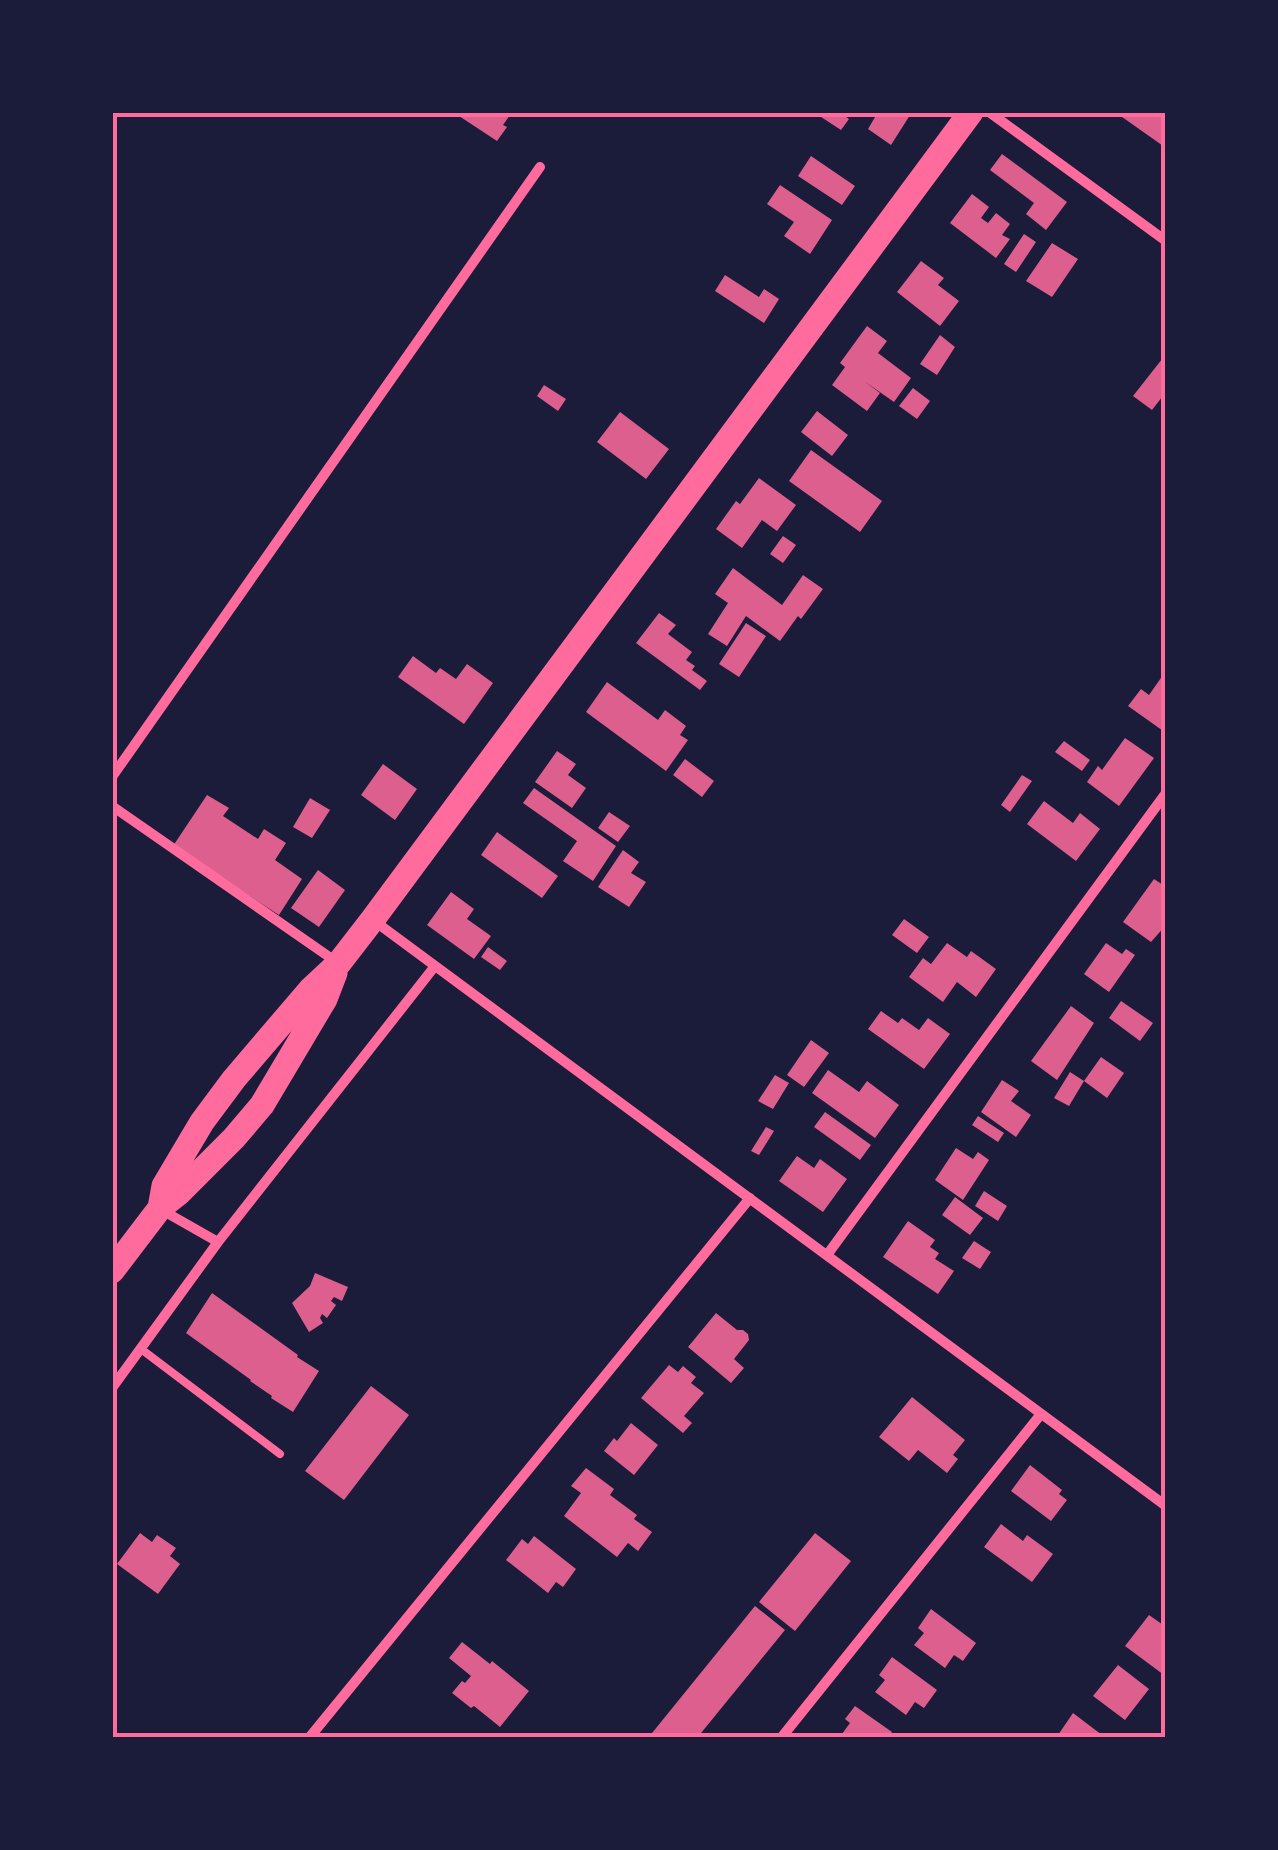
<svg xmlns="http://www.w3.org/2000/svg" width="1278" height="1850" font-family="Karla,sans-serif">
  <style>
    .building { fill: #dd5f8e }
    .lines { fill: none; stroke-linecap: round; stroke-linejoin: round }
    .service { stroke: #ff6b9d; stroke-width: 8 }
    .minor { stroke: #ff6b9d; stroke-width: 10 }
    .trunk { stroke: #ff6b9d; stroke-width: 25 }
    .neatline { fill: none; stroke: #ff6b9d; stroke-width: 4 }
  </style>
  <rect width="100%" height="100%" fill="#1b1b3a"/>
  <path class="building" d="M462,112H512L503,125L507,127L497,141L459,116Z
    M819,112H839L849,119L841,130L818,115Z
    M878,112H912L891,145L868,129Z
    M1115,112H1166V148Z
    M1002,154L1067,202L1046,230L1026,214L1034,203L990,170Z
    M811,156L855,186L842,205L798,176Z
    M780,185L832,220L810,254L784,236L794,222L767,204Z
    M972,194L989,207L981,218L988,223L996,213L1010,224L1002,235L1010,239L996,258L950,223Z
    M1024,234L1036,242L1016,272L1004,264Z
    M1052,243L1078,259L1052,297L1026,281Z
    M921,261L944,278L938,285L959,301L940,326L897,292Z
    M725,275L759,297L764,289L779,299L764,323L715,291Z
    M867,326L887,341L878,353L911,378L894,402L864,381L880,393L867,411L832,385L845,367L840,363Z
    M940,335L955,347L937,375L920,364Z
    M1166,354V392L1152,410L1133,396Z
    M544,385L566,399L558,411L537,396Z
    M913,388L930,401L917,419L899,406Z
    M817,411L848,435L832,456L801,432Z
    M620,412L669,449L646,479L597,442Z
    M811,450L882,501L860,532L789,481Z
    M759,478L796,505L777,531L762,520L742,548L716,529L736,501L740,504Z
    M783,536L796,545L783,563L770,554Z
    M733,568L782,605L803,575L823,589L801,619L798,616L780,641L746,616L727,646L708,634L728,603L715,594Z
    M659,613L676,625L668,634L692,652L686,660L695,666L692,670L707,681L700,690L636,643Z
    M746,623L766,636L739,677L719,664Z
    M413,656L436,673L440,668L456,679L467,664L493,683L464,724L398,677Z
    M1163,675L1166,677V733L1128,706L1141,689L1149,695Z
    M607,682L658,720L665,710L686,726L680,735L688,740L666,771L586,712Z
    M1125,738L1154,758L1119,806L1087,782L1098,766L1102,770Z
    M1064,741L1090,760L1082,771L1055,752Z
    M557,751L576,764L568,775L586,788L572,808L535,782Z
    M685,759L714,781L702,797L673,775Z
    M383,764L417,789L395,820L361,795Z
    M1022,775L1032,781L1010,812L1001,805Z
    M534,788L616,846L593,881L563,861L577,841L523,803Z
    M207,795L229,808L223,816L258,839L264,829L286,843L275,860L302,879L279,915L173,846Z
    M310,798L330,810L312,838L293,827Z
    M1044,801L1073,823L1080,813L1100,829L1076,861L1027,824Z
    M609,812L630,826L618,842L598,828Z
    M497,832L558,876L542,898L481,855Z
    M623,850L639,862L631,873L646,882L629,907L598,887Z
    M318,870L345,890L319,927L291,908Z
    M1154,879L1166,887V925L1151,942L1123,922Z
    M451,892L474,909L467,919L491,936L474,959L427,925Z
    M904,919L929,937L917,953L892,935Z
    M947,943L967,957L971,951L996,969L976,997L957,982L943,1002L909,977L923,958L931,964Z
    M1106,943L1122,954L1126,949L1135,955L1109,992L1084,974Z
    M488,947L507,961L500,970L481,957Z
    M1121,1001L1153,1023L1140,1041L1109,1018Z
    M1071,1006L1094,1023L1057,1080L1031,1061Z
    M881,1011L898,1023L902,1018L919,1030L928,1018L950,1034L924,1069L868,1029Z
    M811,1040L829,1053L804,1087L787,1075Z
    M1101,1057L1124,1073L1107,1098L1084,1081L1069,1106L1054,1098L1070,1072L1084,1081Z
    M828,1070L859,1092L867,1081L899,1105L875,1138L812,1093Z
    M775,1075L789,1083L773,1109L758,1101Z
    M1002,1080L1019,1091L1011,1101L1031,1115L1016,1137L981,1112Z
    M825,1112L871,1145L860,1160L814,1127Z
    M978,1116L1004,1133L998,1142L972,1125Z
    M766,1127L774,1131L759,1155L751,1151Z
    M956,1148L973,1159L978,1152L989,1160L963,1200L935,1180Z
    M797,1156L814,1168L820,1159L847,1179L823,1212L779,1181Z
    M984,1191L1007,1206L998,1221L975,1206Z
    M955,1197L983,1218L970,1235L942,1215Z
    M908,1221L935,1240L930,1247L939,1253L935,1259L954,1271L938,1294L883,1257Z
    M974,1241L991,1252L980,1269L962,1258Z
    M315,1273L348,1287L342,1301L334,1297L331,1301L336,1305L327,1318L322,1314L320,1318L323,1323L309,1332L292,1303L310,1286Z
    M212,1293L298,1355L297,1357L319,1371L293,1412L271,1398L272,1396L250,1381L251,1380L186,1333Z
    M716,1313L737,1330H743L748,1334L749,1340L734,1359L744,1368L731,1383L688,1347Z
    M669,1365L678,1372L683,1366L696,1377L691,1383L704,1393L684,1416L692,1423L683,1433L641,1398Z
    M371,1386L409,1415L344,1500L305,1471Z
    M912,1397L965,1440L953,1455L958,1459L947,1473L918,1450L909,1461L879,1437Z
    M631,1423L658,1445L634,1475L604,1451L614,1438L617,1441Z
    M1030,1465L1062,1490L1059,1494L1067,1500L1051,1521L1011,1491Z
    M586,1468L614,1489L610,1495L637,1515L634,1519L652,1532L638,1551L628,1543L617,1557L564,1516L581,1493L571,1486Z
    M1001,1524L1023,1541L1027,1535L1053,1554L1032,1582L984,1547Z
    M140,1533L152,1542L157,1535L176,1548L170,1556L180,1564L158,1594L117,1564Z
    M815,1533L851,1561L795,1631L759,1602Z
    M534,1536L576,1569L563,1587L556,1582L548,1593L506,1560L522,1539L528,1544Z
    M755,1606L785,1630L697,1738H648Z
    M931,1609L976,1643L963,1661L954,1655L945,1668L914,1645L924,1633L918,1628Z
    M1149,1615L1166,1627L1164,1675L1125,1646Z
    M462,1642L490,1664L492,1661L529,1691L500,1727L474,1706L471,1708L452,1693L462,1681L465,1683L471,1676L449,1658Z
    M892,1657L937,1690L924,1708L915,1702L906,1715L875,1692L885,1680L879,1675Z
    M1118,1665L1149,1689L1125,1720L1093,1696Z
    M855,1706L892,1732L888,1738H839L850,1723L845,1719Z
    M1073,1713L1106,1738H1056Z"/>
  <g class="lines">
    <path class="service" d="M141,1349L280,1454"/>
    <path class="minor" d="M989,112L1166,241
      M112,777L540,167
      M112,806L338,963
      M373,920L1166,1506
      M160,1209L218,1242
      M827,1255L1166,793
      M112,1388L218,1242L435,966
      M309,1738L750,1198
      M781,1738L1041,1414"/>
    <path class="trunk" d="M160,1208L164,1186L202,1122L234,1079L310,990L339,963L373,919L971,112
      M112,1271L160,1208L179,1193L234,1138L262,1105L325,999L335,973"/>
  </g>
  <rect width="1278" height="1850" fill="none" stroke="#1b1b3a" stroke-width="230"/>
  <rect x="115" y="115" width="1048" height="1620" class="neatline"/>
</svg>
